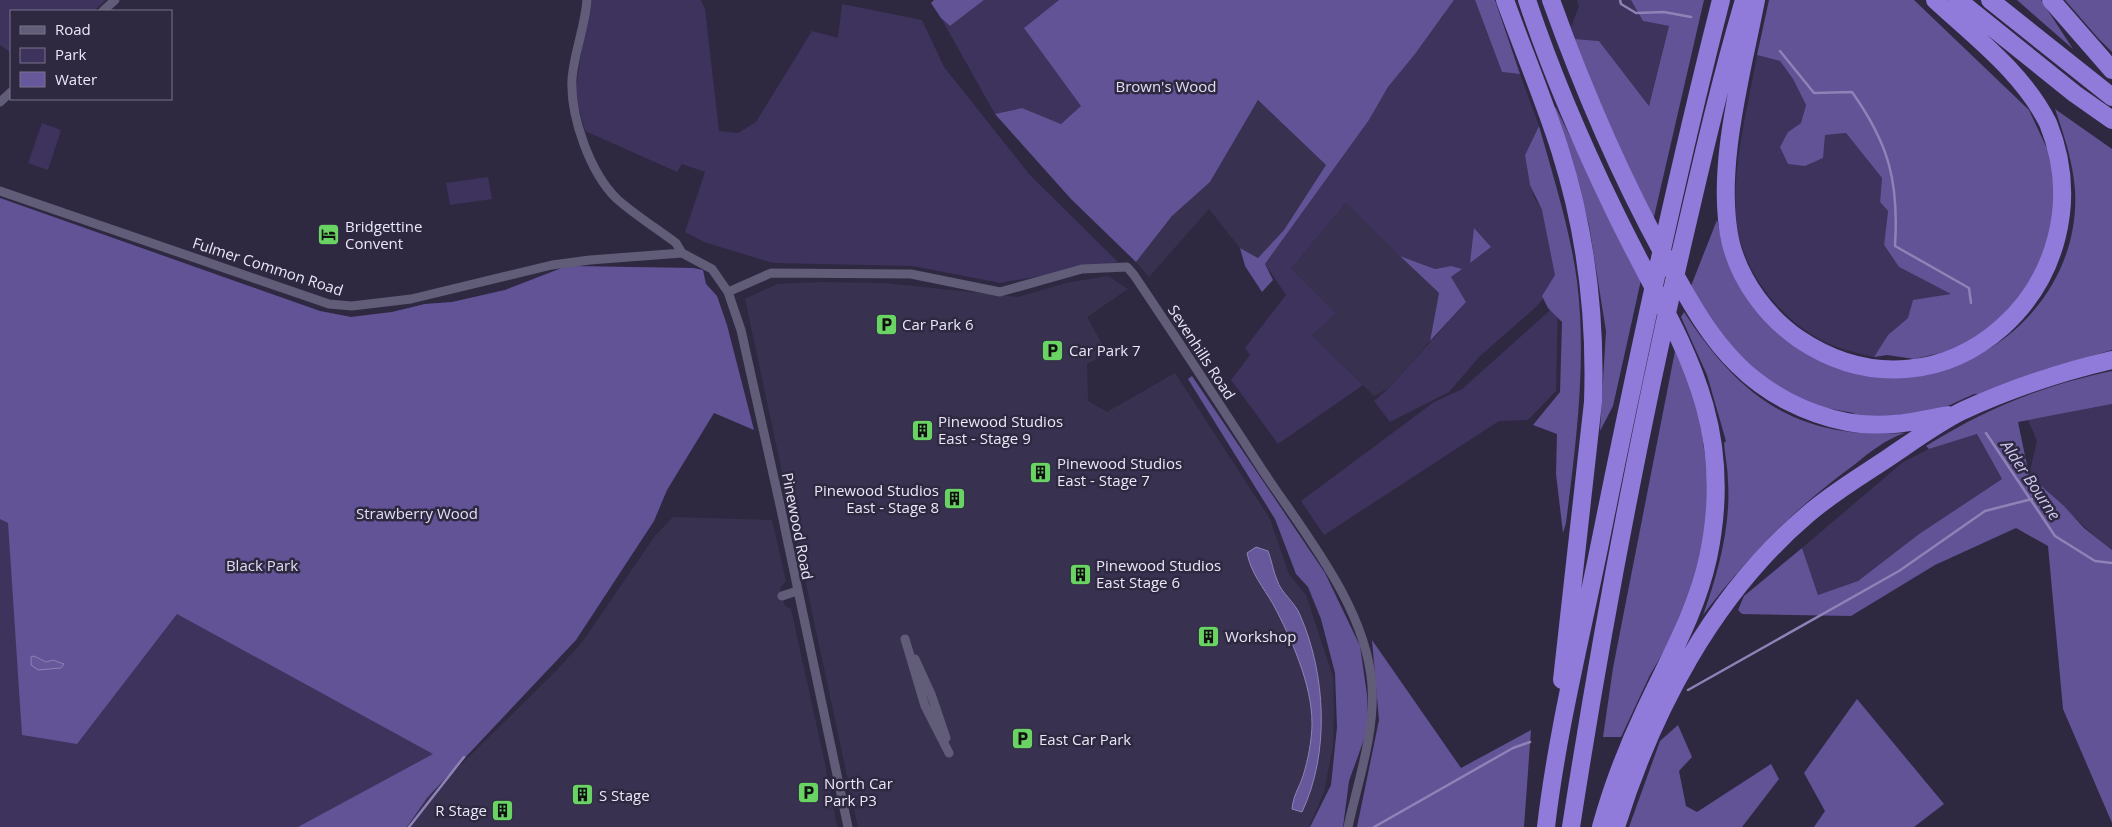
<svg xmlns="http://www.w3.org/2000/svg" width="2112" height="827" font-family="'Open Sans',sans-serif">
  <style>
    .built { fill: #383250 }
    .green { fill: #3d335c }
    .forest { fill: #625296 }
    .water { fill: #67579b; stroke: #8e82b7 }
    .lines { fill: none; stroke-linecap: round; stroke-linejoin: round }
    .stream { stroke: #8e82b7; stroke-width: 2.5 }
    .minor { stroke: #615c77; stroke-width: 9 }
    .motorway { stroke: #917bda; stroke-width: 18 }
    .labels { text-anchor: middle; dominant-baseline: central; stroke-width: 5; stroke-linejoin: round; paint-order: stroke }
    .park-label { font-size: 15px; fill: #e1def2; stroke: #2e2941 }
    .poi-label { font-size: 15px; fill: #eae7f7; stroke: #2e2941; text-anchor: start }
    .street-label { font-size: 15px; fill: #eae7f7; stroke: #2e2941 }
    .water-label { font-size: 16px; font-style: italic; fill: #cfc9f0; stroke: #2e2941 }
  </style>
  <rect width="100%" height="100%" fill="#2e2941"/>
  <path class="built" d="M1258,100L1326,165L1284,230L1258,258L1240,248L1209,209L1149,277L1136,262L1172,216L1210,182Z
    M1346,203L1439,293L1430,341L1389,388L1374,396L1312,335L1291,269Z
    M1108,276L1128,289L1087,317L1107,353L1087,364L1088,401L1107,412L1175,373L1270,519L1289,574L1306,595L1333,677L1334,711L1333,746L1324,792L1309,827H858L745,299L777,284L820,282L884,283L1018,297L1066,283Z
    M673,517L772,520L786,581L780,588L785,606L791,609L825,764L837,827H407L427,798L556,671L583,641L655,536Z"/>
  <path class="green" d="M0,0H106L94,11H11V53L0,45Z
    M592,0H701L705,9L719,131L738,133L756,122L812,31L838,38L842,4L922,20L944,67L1030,175L1118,262L1000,283L913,266L773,263L704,242L685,232L705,172L682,164L677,172L585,131L575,94L588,9Z
    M984,0H1059L1025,28L1082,106L1061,124L1022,108L995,114L941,18L950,26Z
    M1454,0H1475L1502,72L1520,74L1539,126L1525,155L1534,197L1542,210L1563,275L1537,306L1480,356L1449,392L1390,422L1374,401L1389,388L1465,303L1450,277L1451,266L1435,269L1400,256L1346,203L1291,269L1336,313L1312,335L1363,385L1278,444L1231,380L1250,355L1245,348L1286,295L1265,264L1369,120L1388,87L1415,54Z
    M1577,0H1631L1644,21L1669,26L1649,106L1599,41L1575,39L1571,27L1579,6Z
    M1757,55L1780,61L1793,79L1806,105L1801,123L1788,132L1825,135L1846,133L1882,178L1880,202L1888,211L1884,245L1899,267L1952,294C1914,314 1897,320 1874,357C1856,353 1839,349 1823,341C1781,320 1743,272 1737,225C1730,173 1748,107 1757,55Z
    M42,123L61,130L48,170L28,163Z
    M488,177L492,199L450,205L446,183Z
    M0,198L320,311L351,317L392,312L425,304L452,302L505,290L567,266L693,268L703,270L699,293L427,796L405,827H0Z
    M1558,303L1556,391L1528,420L1499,421L1324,535L1301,501L1434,402L1462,389Z
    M2112,404V550C2082,527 2057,500 2029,475L2037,441L2028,420Z
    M1977,434L2002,479L1919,534L1858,581L1818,595L1802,548L1903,462L1929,449Z"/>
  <path class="forest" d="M934,0H984L950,26L941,18L931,3Z
    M1059,0H1454L1415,54L1388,87L1369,120L1265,264L1273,280L1262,292L1245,266L1240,248L1258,258L1284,230L1326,165L1258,100L1210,182L1172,216L1136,262L1071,199L995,114L1022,108L1061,124L1081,106L1024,28Z
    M1475,0H1495L1520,74L1502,72Z
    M1631,0H1704L1653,221L1613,137L1575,39L1599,41L1649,106L1669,26L1643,21Z
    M1769,0H1914L2029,110L2052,159L2056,210L2046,260L2019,302L1987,332L1953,350L1914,359L1887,355L1874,357L1888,335L1908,318L1913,300L1951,294L1899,267L1884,245L1888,211L1880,202L1882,178L1846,133L1825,135L1823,158L1805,166L1788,164L1780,147L1788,132L1801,123L1806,105L1793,79L1780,61L1757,55Z
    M2017,0H2041L2073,49Z
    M2065,0H2112V52L2098,38Z
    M1549,104L1556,108L1641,280L1613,406L1600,431L1606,331L1589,225L1576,178Z
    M2055,109L2112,149V350L2046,369L1986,394H1974L1950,405L1923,413L1861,418L1853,413L1816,406L1776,388L1721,337L1691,286L1717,220C1721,234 1724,250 1730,263C1734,272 1789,340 1797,346C1913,430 2083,332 2075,190C2073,162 2064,135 2055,109Z
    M1539,126C1553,176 1570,229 1577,281C1587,362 1576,443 1566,523L1563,533L1556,474L1557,434L1533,425L1560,392L1562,322L1548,308L1542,296L1555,275L1542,210L1530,185L1525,155Z
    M0,198L320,311L351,317L392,312L425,304L452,302L505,290L567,266L693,268L703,270L706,284L717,296L727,325L754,430L714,413L667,490L654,521L576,640L427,798L407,827H298L433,754L177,614L77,744L22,735L8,523L0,519Z
    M1474,228L1491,247L1470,263Z
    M1400,256L1435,269L1451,266L1462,269L1451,277L1466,302L1430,341L1439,293Z
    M1684,312C1741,399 1798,440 1905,433C1886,439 1870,452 1854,465C1793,509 1749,556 1703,615C1718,574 1731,525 1728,482C1728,469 1725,456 1724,443L1726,441L1707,375L1681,317Z
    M1675,351L1693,392L1700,418L1710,496L1702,559L1680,623L1650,675L1621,737H1603L1613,668Z
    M2112,371V404L2018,422L2029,475L2064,506L2084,528L2112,550V823L2063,709L2048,546L2016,528L1935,565L1851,616L1742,614L1738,610L1744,596L1802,548L1818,595L1858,581L1919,534L2002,479L1977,434L1929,449L1926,446C1987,408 2041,386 2112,371Z
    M1192,376L1325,573L1360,646L1367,695L1368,728L1349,781L1343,827H1310L1331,785L1337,727L1335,673L1321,619L1308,587L1296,574L1275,519L1188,379Z
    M1372,640L1461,768L1531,730L1524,827H1357L1379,720Z
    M1857,699L1944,804L1914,827H1814L1825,811L1804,773Z
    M1678,725L1692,757L1679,771L1686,806L1697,812L1771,764L1779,779L1742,827H1629L1660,741Z"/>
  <path class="water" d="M1256,547L1268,551C1272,561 1273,571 1277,580C1281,593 1295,602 1300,615C1326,674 1330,753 1302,812L1292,809C1293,796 1299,788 1303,776C1308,760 1312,740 1312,723C1312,684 1291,638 1273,604C1263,587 1251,573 1247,553Z
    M34,656L46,662L53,660L64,664L61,668L38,670L31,665V657Z"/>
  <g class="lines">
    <path class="stream" d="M1620,0L1621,4L1636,13L1664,12L1691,17
      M1780,51L1814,93L1852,92C1889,144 1899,182 1895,246L1969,288L1971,303
      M1986,433L2055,536L2095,561L2112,563
      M1688,690L1899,571L1985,511L2032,499
      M409,827L464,757
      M1374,827L1513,748L1530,742"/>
    <path class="minor" d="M587,0C585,27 574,53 572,79C570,116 590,173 617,199C635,215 656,228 676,243L682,253
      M103,11L115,0
      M0,102L11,92
      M0,191L329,304L352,306L411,299L552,265L590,260L682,253L712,269L728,292L741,330L780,505L848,827
      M728,292L771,273L911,274L1000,292L1082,269L1127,267L1134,275C1177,339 1219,403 1261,468C1303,532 1366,606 1372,685C1375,733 1358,781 1348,827
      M782,596L797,591
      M905,639L925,706L949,753
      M915,659L931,694L946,738"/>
    <path class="motorway" d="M1505,0C1523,50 1544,100 1560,150C1586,232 1596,317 1593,402L1562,680
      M1527,0C1551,72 1581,142 1614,210C1673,333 1739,413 1708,558C1696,613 1668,660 1645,710C1627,748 1612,787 1601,827
      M1551,0C1583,89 1620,176 1666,259C1687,296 1707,335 1738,365C1767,394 1806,414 1847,422C1881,429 1914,422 1948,415
      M1756,0C1742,73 1714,172 1731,244C1741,282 1767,317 1799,339C1945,437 2112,281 2048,123C2023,73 1975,37 1935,0
      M1958,0L2075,94L2112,120
      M1990,0L2112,97
      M2051,0L2112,70
      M1546,827C1557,733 1580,641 1599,548C1636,364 1675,181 1721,0
      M1571,827C1600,640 1635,453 1677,268C1698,178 1718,88 1744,0
      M1616,827C1652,711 1713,595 1807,515C1832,493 1861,476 1888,458C1912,442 1936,424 1962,411C2010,389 2060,372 2112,360"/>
  </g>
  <defs>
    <symbol id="hotel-square" viewBox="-11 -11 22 22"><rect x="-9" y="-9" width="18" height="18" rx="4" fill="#69d464" stroke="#2e2941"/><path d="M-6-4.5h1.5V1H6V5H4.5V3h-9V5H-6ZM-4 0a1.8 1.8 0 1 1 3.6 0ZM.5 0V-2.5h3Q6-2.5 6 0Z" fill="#111"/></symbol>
    <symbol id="parking-square" viewBox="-11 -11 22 22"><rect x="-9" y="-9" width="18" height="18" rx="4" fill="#69d464" stroke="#2e2941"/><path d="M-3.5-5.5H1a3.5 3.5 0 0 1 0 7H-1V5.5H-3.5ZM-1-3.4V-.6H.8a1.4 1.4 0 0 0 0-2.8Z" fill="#111"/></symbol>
    <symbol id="building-square" viewBox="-11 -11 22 22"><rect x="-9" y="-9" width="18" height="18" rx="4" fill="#69d464" stroke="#2e2941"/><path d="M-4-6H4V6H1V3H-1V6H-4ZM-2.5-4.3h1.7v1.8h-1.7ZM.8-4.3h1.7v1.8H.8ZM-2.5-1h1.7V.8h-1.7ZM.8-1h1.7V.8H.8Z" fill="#111"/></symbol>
  </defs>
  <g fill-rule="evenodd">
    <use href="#hotel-square" x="316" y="222" width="25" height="25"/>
    <use href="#parking-square" x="874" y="312" width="25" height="25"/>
    <use href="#parking-square" x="1040" y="338" width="25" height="25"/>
    <use href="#building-square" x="910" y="418" width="25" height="25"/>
    <use href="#building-square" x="1028" y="460" width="25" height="25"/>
    <use href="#building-square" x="942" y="486" width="25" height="25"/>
    <use href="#building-square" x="1068" y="562" width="25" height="25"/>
    <use href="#building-square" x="1196" y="624" width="25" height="25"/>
    <use href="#parking-square" x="1010" y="726" width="25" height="25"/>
    <use href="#parking-square" x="796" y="780" width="25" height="25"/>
    <use href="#building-square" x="570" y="782" width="25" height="25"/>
    <use href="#building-square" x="490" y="798" width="25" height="25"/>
  </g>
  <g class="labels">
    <g class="park-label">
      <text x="1166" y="86">Brown's Wood</text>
      <text x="417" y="513">Strawberry Wood</text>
      <text x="262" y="565">Black Park</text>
    </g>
    <g class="poi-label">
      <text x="345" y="226">Bridgettine<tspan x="345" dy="17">Convent</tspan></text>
      <text x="902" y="324">Car Park 6</text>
      <text x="1069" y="350">Car Park 7</text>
      <text x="938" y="421">Pinewood Studios<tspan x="938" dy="17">East - Stage 9</tspan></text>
      <text x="1057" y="463">Pinewood Studios<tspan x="1057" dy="17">East - Stage 7</tspan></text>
      <text x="939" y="490" text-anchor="end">Pinewood Studios<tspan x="939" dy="17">East - Stage 8</tspan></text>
      <text x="1096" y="565">Pinewood Studios<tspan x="1096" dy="17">East Stage 6</tspan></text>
      <text x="1225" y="636">Workshop</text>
      <text x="1039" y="739">East Car Park</text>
      <text x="824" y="783">North Car<tspan x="824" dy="17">Park P3</tspan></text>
      <text x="599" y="795">S Stage</text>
      <text x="487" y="810" text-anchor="end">R Stage</text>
    </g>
    <g class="street-label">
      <text transform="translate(268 266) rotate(18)">Fulmer Common Road</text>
      <text transform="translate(1202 352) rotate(57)">Sevenhills Road</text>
      <text transform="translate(798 526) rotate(79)">Pinewood Road</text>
    </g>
    <g class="water-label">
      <text transform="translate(2031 480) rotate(56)">Alder Bourne</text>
    </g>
  </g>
  <rect x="10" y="10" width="162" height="90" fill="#2e2941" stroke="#79758a"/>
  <rect x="20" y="26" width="25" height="8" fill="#615c77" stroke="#79758a"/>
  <text x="55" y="35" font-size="15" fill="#eae7f7">Road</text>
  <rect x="20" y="48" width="25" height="15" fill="#3d335c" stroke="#79758a"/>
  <text x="55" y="60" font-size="15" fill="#eae7f7">Park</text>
  <rect x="20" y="72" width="25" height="15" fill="#67579b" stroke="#79758a"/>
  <text x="55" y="85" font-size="15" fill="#eae7f7">Water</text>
</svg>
